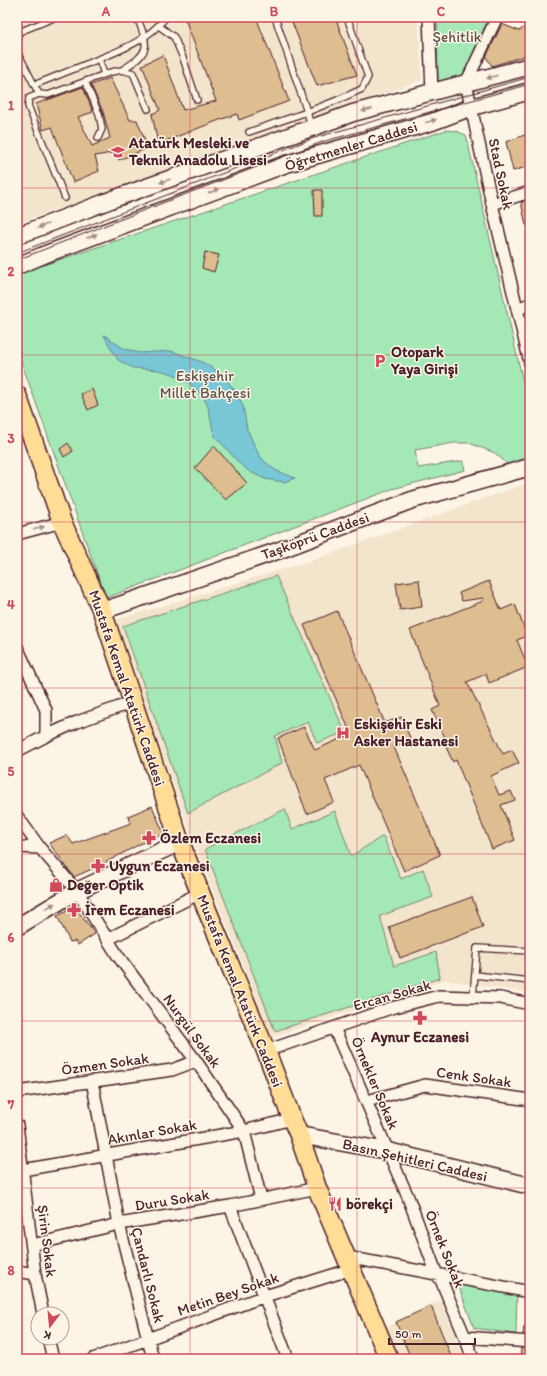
<svg xmlns="http://www.w3.org/2000/svg" width="547" height="1376" font-family="Itim,sans-serif">
  <style>
    .built { fill: #f3e4cc }
    .green { fill: #a4e9b5; stroke: #778470 }
    .water { fill: #78c7d6; stroke: #668492 }
    .building { fill: #debd90; stroke: #4a1f2b }
    .lines { fill: none; stroke-linecap: round; stroke-linejoin: round }
    .lane-casing { stroke: #4a1f2b; stroke-width: 8 }
    .street-casing { stroke: #4a1f2b; stroke-width: 14 }
    .secondary-casing { stroke: #4a1f2b; stroke-width: 19 }
    .primary-casing { stroke: #4a1f2b; stroke-width: 21 }
    .lane { stroke: #fcf5e5; stroke-width: 5.5 }
    .street { stroke: #fcf5e5; stroke-width: 11 }
    .secondary { stroke: #fcf5e5; stroke-width: 16 }
    .primary { stroke: #ffdd96; stroke-width: 18 }
    .tram { stroke: #4a1f2b; stroke-width: 1 }
    .oneway { fill: #a38a88 }
    .grid { fill: none; stroke: #d1495b; stroke-width: 1; stroke-opacity: 0.55 }
    .labels { text-anchor: middle; dominant-baseline: central; stroke-width: 3; stroke-linejoin: round; paint-order: stroke }
    .park-label { font-size: 15px; fill: #60524e; stroke: #fcf5e5 }
    .poi-label { font-size: 15px; font-weight: bold; fill: #4a1f2b; stroke: #fcf5e5; text-anchor: start }
    .street-label { font-size: 15px; fill: #4a1f2b; stroke: #fcf5e5 }
    .neatline { fill: none; stroke: #d1495b; stroke-width: 1.5 }
    .grid-label { font-size: 13px; text-anchor: middle; font-weight: bold; fill: #d1495b }
  </style>
  <rect width="100%" height="100%" fill="#fcf5e5"/>
  <filter id="ink" filterUnits="userSpaceOnUse"><feTurbulence type="fractalNoise" baseFrequency=".025" numOctaves="2"/><feDisplacementMap in="SourceGraphic" scale="8" xChannelSelector="R" yChannelSelector="G"/><feConvolveMatrix kernelMatrix="1 2 1 2 8 2 1 2 1" color-interpolation-filters="sRGB"/></filter>
  <g filter="url(#ink)">
    <path class="built" d="M17,17H418L422,80L17,224Z
      M530,482V993L445,980L272,1037L195,846L115,620L313,560Z
      M441,1300L464,1359H398L385,1328Z"/>
    <path class="green" d="M437,17H489L463,76L438,83Z
      M446,130L456,131L466,135L530,412V456L507,464L495,453L469,443H454L415,450L418,468L463,461L465,470L392,489L106,598L17,350V274Z
      M276,576L345,732L317,743L308,722L275,736L282,763L188,813L123,626Z
      M285,809L292,829L335,811L351,856L383,836L401,879L423,869L433,897L380,916L394,966L436,952L440,978L275,1031L205,849Z
      M456,1279L517,1289L516,1334L474,1328Z"/>
    <path class="water" d="M104,335L123,348L139,353L171,351L202,362L217,371L226,379L236,392L243,406L247,429L258,453L265,462L275,470L295,478L284,482L265,479L250,472L240,464L214,435L208,407L203,396L189,383L173,374L159,370L133,368L118,360L110,347Z"/>
    <path class="building" d="M190,17H256L289,101L239,120L237,114L222,119L158,144L152,114L160,110L142,65L163,55L183,110L216,101L185,19Z
      M290,17H335L357,75L317,86Z
      M530,23V54L492,66L486,57L502,24L519,31Z
      M110,78L130,120H137L148,148L119,160L117,152L95,156L99,171L73,182L52,127L43,130L36,104L83,87L93,112L78,117L92,146L110,138L103,112L91,85Z
      M530,133V166L513,171L506,142Z
      M314,190H322V216H315Z
      M530,199V225H526L521,202Z
      M205,252L219,255L214,272L202,268Z
      M92,389L98,405L88,410L81,394Z
      M68,443L73,451L64,457L60,449Z
      M214,446L247,483L226,500L195,468Z
      M419,580L422,607L400,610L396,583Z
      M489,581L501,610L515,604L527,636L517,640L528,667L489,683L486,674L467,682L503,754L512,750L519,763L491,776L499,795L511,791L515,800L501,805L515,840L492,849L456,760L453,762L444,743L447,742L432,710L440,706L410,630L483,601V598L462,601L459,593Z
      M337,611L385,723L401,717L411,740L394,747L440,855L404,871L359,765L325,780L334,802L307,814L278,738L304,727L315,750L351,734L304,625Z
      M152,806L164,834L140,844L103,864L74,877L49,843L67,835L73,844L131,823L128,816Z
      M472,897L483,927L400,958L389,927Z
      M75,907L95,934L78,945L75,941L70,942L57,916Z
      M431,1306L452,1359H411L396,1322Z
      M524,1326L530,1327V1335L523,1334Z
      M521,1348L530,1349V1359H520Z"/>
    <g class="lines">
      <defs>
        <path id="lane" d="M56,17L19,32L17,40L18,53L39,94L48,95L111,72L122,70L133,73L148,109
          M159,26L174,37L183,58L197,100
          M99,59L104,74
          M122,70C151,52 149,47 137,17
          M85,81L99,114L102,129L98,138
          M34,85C54,77 74,69 94,61C121,50 147,41 166,17
          M39,94L29,98L28,106L65,198
          M311,126L307,112L340,99L362,89L368,77L347,17
          M249,132L307,112L275,17
          M475,975L530,981
          M473,997L477,948L530,951"/>
        <path id="street" d="M429,17L432,92
          M497,17L466,83L492,204L530,363
          M492,204L530,192
          M517,309L530,304
          M17,534L62,522
          M17,647L46,710V736
          M17,751L46,736L77,722L133,702
          M17,816L40,848L77,891L118,956L196,1061L244,1131L261,1199
          M17,847L40,848
          M108,939L200,893
          M334,1028L408,1197L437,1275L441,1280L465,1337L473,1359
          M266,1051L391,1008L439,996L500,998L530,1004
          M92,1081L119,1224L153,1359
          M17,1092L172,1070L196,1061
          M367,1101L425,1085L530,1100
          M17,1125L35,1274L43,1314
          M17,1171L244,1131L292,1119
          M230,1206L288,1359
          M32,1245L119,1224L230,1206L317,1188
          M352,1258L530,1292
          M17,1271L35,1274
          M465,1337L530,1342
          M48,1338L53,1359
          M93,1359L265,1296L352,1269"/>
        <path id="secondary" d="M17,236L116,198L353,113L530,66
          M17,266L46,254L286,164L432,122L472,107L530,91
          M102,611L280,550L412,500L530,467
          M17,927L77,891L180,842
          M299,1135L388,1151L530,1186"/>
        <path id="primary" d="M17,395L62,522L102,611L180,842L209,915L266,1051L292,1119L299,1135L317,1188L389,1359"/>
      </defs>
      <use href="#lane" class="lane-casing"/>
      <use href="#street" class="street-casing"/>
      <use href="#secondary" class="secondary-casing"/>
      <use href="#primary" class="primary-casing"/>
      <use href="#lane" class="lane"/>
      <use href="#street" class="street"/>
      <use href="#secondary" class="secondary"/>
      <use href="#primary" class="primary"/>
      <path class="tram" d="M17,253L314,138L530,77
        M17,260L160,204L322,142L530,84"/>
    </g>
    <defs><path id="oneway-solid" d="M-6-.8H1V-3.2L6.5 0L1 3.2V.8H-6Z"/></defs>
    <g class="oneway">
      <use href="#oneway-solid" transform="translate(492 77) rotate(164)"/>
      <use href="#oneway-solid" transform="translate(367 110) rotate(165)"/>
      <use href="#oneway-solid" transform="translate(431 121) rotate(-18)"/>
      <use href="#oneway-solid" transform="translate(165 181) rotate(160)"/>
      <use href="#oneway-solid" transform="translate(214 191) rotate(-20)"/>
      <use href="#oneway-solid" transform="translate(43 226) rotate(159)"/>
      <use href="#oneway-solid" transform="translate(92 236) rotate(-20)"/>
      <use href="#oneway-solid" transform="translate(39 528) rotate(-16)"/>
      <use href="#oneway-solid" transform="translate(50 906) rotate(-31)"/>
    </g>
  </g>
  <path class="grid" d="M190,17V1359M357,17V1359M17,188H530M17,355H530M17,522H530M17,688H530M17,854H530M17,1021H530M17,1188H530"/>
  <defs>
    <symbol id="school-bare" viewBox="-9 -9 18 18"><path d="M0-5L7-2L0 1L-7-2ZM-4 1L0 2.5L4 1V4Q0 6-4 4Z" fill="#d1495b" stroke="#fcf5e5" stroke-width="2.5" paint-order="stroke"/></symbol>
    <symbol id="parking-bare" viewBox="-9 -9 18 18"><path d="M-3.5-5.5H1a3.5 3.5 0 0 1 0 7H-1V5.5H-3.5ZM-1-3.4V-.6H.8a1.4 1.4 0 0 0 0-2.8Z" fill="#d1495b" stroke="#fcf5e5" stroke-width="2.5" paint-order="stroke"/></symbol>
    <symbol id="hospital-bare" viewBox="-9 -9 18 18"><path d="M-5-5h3v3.5h4V-5h3V5h-3V1.5h-4V5h-3Z" fill="#d1495b" stroke="#fcf5e5" stroke-width="2.5" paint-order="stroke"/></symbol>
    <symbol id="pharmacy-bare" viewBox="-9 -9 18 18"><path d="M-2-6h4v4h4v4h-4v4h-4v-4h-4v-4h4Z" fill="#d1495b" stroke="#fcf5e5" stroke-width="2.5" paint-order="stroke"/></symbol>
    <symbol id="shop-bare" viewBox="-9 -9 18 18"><path d="M-5-2.5h2.3a2.7 3.5 0 0 1 5.4 0H5L5.5 6h-11ZM-1.5-2.5h3a1.5 2.3 0 0 0-3 0Z" fill="#d1495b" stroke="#fcf5e5" stroke-width="2.5" paint-order="stroke"/></symbol>
    <symbol id="restaurant-bare" viewBox="-9 -9 18 18"><path d="M-5-6h1v4h1v-4h1v4h1v-4h1v5L-1.5 .5V6h-2V.5L-5-1ZM5-6V6H3V1.5H1.5Q1.5-4 5-6Z" fill="#d1495b" stroke="#fcf5e5" stroke-width="2.5" paint-order="stroke"/></symbol>
  </defs>
  <g fill-rule="evenodd">
    <use href="#school-bare" x="108" y="142" width="20" height="20"/>
    <use href="#parking-bare" x="370" y="351" width="20" height="20"/>
    <use href="#hospital-bare" x="333" y="723" width="20" height="20"/>
    <use href="#pharmacy-bare" x="139" y="828" width="20" height="20"/>
    <use href="#pharmacy-bare" x="88" y="856" width="20" height="20"/>
    <use href="#shop-bare" x="46" y="875" width="20" height="20"/>
    <use href="#pharmacy-bare" x="64" y="900" width="20" height="20"/>
    <use href="#pharmacy-bare" x="410" y="1008" width="20" height="20"/>
    <use href="#restaurant-bare" x="325" y="1194" width="20" height="20"/>
  </g>
  <g class="labels">
    <g class="park-label">
      <text x="457" y="37">Şehitlik</text>
      <text x="205" y="376">Eskişehir<tspan x="205" dy="17">Millet Bahçesi</tspan></text>
    </g>
    <g class="poi-label">
      <text x="129" y="143">Atatürk Mesleki ve<tspan x="129" dy="17">Teknik Anadolu Lisesi</tspan></text>
      <text x="391" y="352">Otopark<tspan x="391" dy="17">Yaya Girişi</tspan></text>
      <text x="354" y="724">Eskişehir Eski<tspan x="354" dy="17">Asker Hastanesi</tspan></text>
      <text x="160" y="838">Özlem Eczanesi</text>
      <text x="109" y="866">Uygun Eczanesi</text>
      <text x="67" y="885">Değer Optik</text>
      <text x="85" y="910">İrem Eczanesi</text>
      <text x="420" y="1037" text-anchor="middle">Aynur Eczanesi</text>
      <text x="346" y="1204">börekçi</text>
    </g>
    <g class="street-label">
      <text transform="translate(351 146) rotate(-17)">Öğretmenler Caddesi</text>
      <text transform="translate(501 174) rotate(78)">Stad Sokak</text>
      <text transform="translate(315 536) rotate(-20)">Taşköprü Caddesi</text>
      <text transform="translate(127 688) rotate(71)">Mustafa Kemal Atatürk Caddesi</text>
      <text transform="translate(240 991) rotate(68)">Mustafa Kemal Atatürk Caddesi</text>
      <text transform="translate(392 995) rotate(-16)">Ercan Sokak</text>
      <text transform="translate(192 1031) rotate(54)">Nurgül Sokak</text>
      <text transform="translate(105 1064) rotate(-8)">Özmen Sokak</text>
      <text transform="translate(474 1077) rotate(8)">Cenk Sokak</text>
      <text transform="translate(375 1083) rotate(67)">Örnekler Sokak</text>
      <text transform="translate(152 1132) rotate(-10)">Akınlar Sokak</text>
      <text transform="translate(415 1160) rotate(13)">Basın Şehitleri Caddesi</text>
      <text transform="translate(172 1200) rotate(-9)">Duru Sokak</text>
      <text transform="translate(47 1241) rotate(83)">Şirin Sokak</text>
      <text transform="translate(445 1249) rotate(68)">Örnek Sokak</text>
      <text transform="translate(148 1275) rotate(76)">Çandarlı Sokak</text>
      <text transform="translate(228 1294) rotate(-19)">Metin Bey Sokak</text>
    </g>
  </g>
  <rect width="547" height="1376" fill="none" stroke="#fcf5e5" stroke-width="44"/>
  <g transform="translate(50 1326) rotate(196)"><circle r="19" fill="#fcf5e5" stroke="#b59f9b"/>
  <path d="M0-3L7 15L0 10L-7 15Z" fill="#d1495b"/>
  <text y="-6" font-size="11" font-weight="bold" text-anchor="middle" fill="#4a1f2b">K</text>
  </g>
  <path d="M389 1338v6h86v-6" fill="none" stroke="#4a1f2b" stroke-width="2"/>
  <text x="395" y="1338" font-size="12" fill="#4a1f2b" stroke="#fcf5e5" stroke-width="3" paint-order="stroke">50 m</text>
  <rect x="22" y="22" width="503" height="1332" class="neatline"/>
  <g class="grid-label">
    <text x="106" y="16">A</text>
    <text x="274" y="16">B</text>
    <text x="441" y="16">C</text>
    <text x="11" y="110">1</text>
    <text x="11" y="276">2</text>
    <text x="11" y="443">3</text>
    <text x="11" y="609">4</text>
    <text x="11" y="776">5</text>
    <text x="11" y="942">6</text>
    <text x="11" y="1109">7</text>
    <text x="11" y="1275">8</text>
  </g>
</svg>
